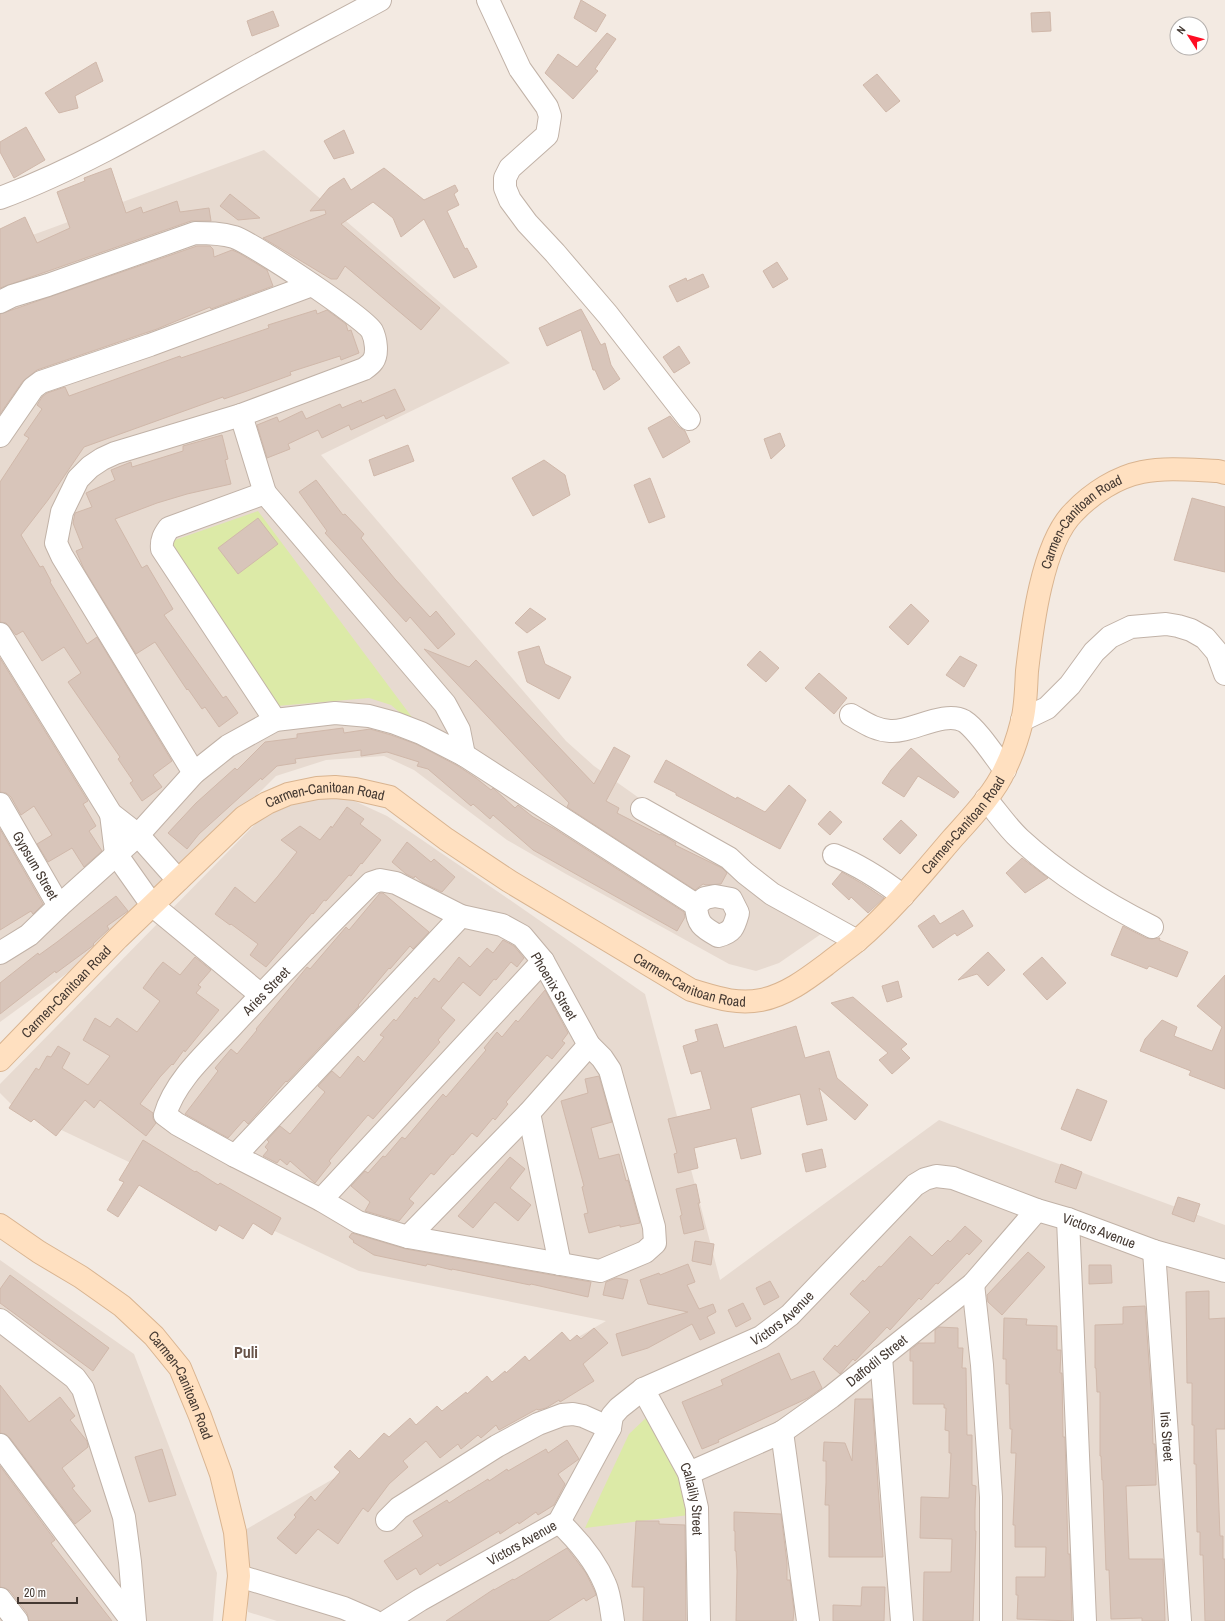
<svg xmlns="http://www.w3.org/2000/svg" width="1225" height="1621" font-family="'Archivo Narrow',sans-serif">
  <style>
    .residential { fill: #e7dad0 }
    .green { fill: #dceaa7 }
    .building { fill: #d8c5ba; stroke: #d0b8aa }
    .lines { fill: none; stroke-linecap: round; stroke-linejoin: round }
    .minor-casing { stroke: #c1b2a7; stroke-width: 24 }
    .tertiary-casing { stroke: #c1b2a7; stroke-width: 24 }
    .secondary-casing { stroke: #d9b490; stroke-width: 24 }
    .minor { stroke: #fff; stroke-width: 22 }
    .tertiary { stroke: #fff; stroke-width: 22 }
    .secondary { stroke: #ffe0c0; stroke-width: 22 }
    .labels { text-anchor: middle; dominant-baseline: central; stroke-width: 4; stroke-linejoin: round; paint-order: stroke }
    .street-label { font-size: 14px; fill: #443932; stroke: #fff }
    .quarter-label { font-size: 16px; font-weight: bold; fill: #685449; stroke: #fff }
  </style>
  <rect width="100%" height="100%" fill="#f3eae2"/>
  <path class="residential" d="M264,150L510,363L321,455L566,741L594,766L663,815L837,923L779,963L756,971L729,964L566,874L507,840L414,770L384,756L326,760L276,776L239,813L70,971L0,1022V247Z
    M337,793L387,816L513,902L645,994L720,1280L939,1120L1225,1225V1621H277L248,1612L245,1530L606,1321L359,1271L15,1108L0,1093V1084L273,806Z
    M0,1260L134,1354L217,1573L213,1621H0Z"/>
  <path class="green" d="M258,511L423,732L391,705L369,698L277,706L169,542Z
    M648,1416L670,1456L684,1490L689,1515L585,1528L629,1434Z"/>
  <path class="building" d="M581,0L606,15L596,32L574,18Z
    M273,11L279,26L252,36L247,21Z
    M1050,12L1051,31L1032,32L1031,13Z
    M607,33L616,39L595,69L598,71L573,99L545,73L558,54L577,67Z
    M96,62L103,81L75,96L78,108L59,113L45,93Z
    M877,74L900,101L886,112L863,85Z
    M26,127L45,160L14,178L0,152V142Z
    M344,130L354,153L334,159L324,141Z
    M111,168L126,213L141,207L143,213L177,201L180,212L209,208L211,221H191L0,288V229L25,217L37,243L70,228L57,192L85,181L84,178Z
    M384,168L424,200L455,185L458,191L454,194L459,205L447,211L465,249L467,248L477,267L454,278L424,219L401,237L393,218L373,202L341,224L440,308L421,330L345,266L337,279H331L263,238L326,214L325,210L310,211L329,188L344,178L351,190Z
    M230,194L260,218L238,220L220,206Z
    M197,246H210L213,249L214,257L232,250L239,253L267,270L273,286L211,309L210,307L157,329L37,370L23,381L0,414V314Z
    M777,262L788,279L773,288L763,271Z
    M703,274L709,287L677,302L669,286L686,278L687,281Z
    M581,309L601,345L605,343L611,365L620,379L604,390L595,370H593L581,330L547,346L539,328Z
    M316,310L317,314L327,310L346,324L348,331L351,330L359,353L341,360L340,356L290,372L291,375L247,391L224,399L223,397L84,447L48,500L21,535L40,567L43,566L51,581L50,582L87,644L97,637L172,761L153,775L162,787L142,801L130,783L133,781L118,759L120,757L68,682L81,673L64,647L42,661L23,631L16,635L6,623L0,622V482L29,438L24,435L42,409L37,405L42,397L47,393L65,387L69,396L180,356L181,358L269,328L268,325Z
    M679,346L690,363L674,373L663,357Z
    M395,389L405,410L386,419L384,415L351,430L349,425L322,438L318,430L288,444L290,449L267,458L257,425L277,417L279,422L302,411L306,419L340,404L342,408L361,400L362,403Z
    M670,416L679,427L685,431L690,442L663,458L648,428Z
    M780,433L785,446L771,459L764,439Z
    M222,435L228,459L225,460L231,484L187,494L157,503L115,519L142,568L147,565L173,609L164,615L223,698L226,696L238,713L219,727L205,707L202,709L188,689L187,690L155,642L136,654L84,569L76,551L83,548L73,523L75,513L92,507L86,493L115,480L111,470L131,462L132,467L183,451V446Z
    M408,445L414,461L374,476L369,460Z
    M544,460L565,475L570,495L533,516L512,478Z
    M650,478L665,517L649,523L634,485Z
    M316,480L343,515L345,514L364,534L361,538L395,579L430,617L436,611L455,634L438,649L410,617L406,622L325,533L327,531L299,492Z
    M1192,498L1225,507V572L1174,560Z
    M258,518L278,544L238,574L218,548Z
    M911,604L929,621L908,645L889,627Z
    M530,608L546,619L527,633L515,623Z
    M539,646L545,664L571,677L559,699L527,682L518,652Z
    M424,649L469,667L476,660L594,784L614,747L630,756L606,801L619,808L617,813L660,835V834L665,836L676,843L675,845L722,868L727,873L721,884L706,885L703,884L695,890L567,807L569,803Z
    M760,651L779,668L766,682L747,665Z
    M960,656L977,665L964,687L946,675Z
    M0,658L88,801L83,804L96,826L89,831L102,851L84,867L72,848L48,862L37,844L52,835L34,806L21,815L11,797L6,793L0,792Z
    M819,673L847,698L834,714L805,688Z
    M343,728L344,733L370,729L391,735L416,744L458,766L476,778L491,790L493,788L515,808L518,805L533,817L555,829L684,912L685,917L677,931L533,850L493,815L490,819L473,804L471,806L428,769L417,766L419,762L387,752L361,756V750L295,759L296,763L277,766L262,780L261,778L199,834L187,849L168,833L196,803L235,768L237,770L265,742L297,738V734Z
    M911,748L959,792L954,798L918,776L904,797L882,783L891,770Z
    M666,760L736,799L737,797L765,812L789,785L806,800L780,849L676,795V793L654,782Z
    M347,807L364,819L360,824L381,840L362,864L361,863L351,876L349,875L326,901L324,900L313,914L312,913L266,967L250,955L258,944L231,924L230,925L215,914L235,887L255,903L278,876L297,852L281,840L300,826L320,840L331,826L332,828Z
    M830,811L842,822L830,835L818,824Z
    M901,820L917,835L900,854L883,839Z
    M0,829L43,904L33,914L31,911L0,930Z
    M407,842L431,862L434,859L455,877L442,892L423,883L415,876L414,878L406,874L392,862Z
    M1022,858L1048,878L1025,893L1006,873Z
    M842,872L863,884L884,898L868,913L851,897L849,900L832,884Z
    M380,893H383L429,932L413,949L410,946L390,969L389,968L358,1005L359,1006L287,1082L286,1081L248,1124L244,1120L228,1138L185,1114L218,1071L215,1068L231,1049L237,1054L257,1030L256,1029L307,967L310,969L346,927L349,930Z
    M116,896L128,911L107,926L109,929L93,944L94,945L56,973L55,971L0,1014V983L38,953L39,955L57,942Z
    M963,910L973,926L957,936L955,933L933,948L918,926L934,915L940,924Z
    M1123,926L1146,938L1152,939L1158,938H1160L1159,940L1188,952L1177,977L1149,966L1147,969L1111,955Z
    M503,940L514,946L524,958L517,967L511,962L496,980L494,979L480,996L463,982L441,1008L455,1020L438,1040L440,1042L373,1119L368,1115L329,1161L331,1163L315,1183L290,1161L287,1165L280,1159L277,1163L263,1156L268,1150L265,1147L269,1142L267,1140L280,1126L290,1134L325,1092L318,1086L332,1071L340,1078L358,1056L364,1062L384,1037L380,1035L394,1019L396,1021L415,997L417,999L434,978L439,982L459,957L470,967L487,948L493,953Z
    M988,952L1005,970L988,986L977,974L958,980Z
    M195,957L211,970L198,985L201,987L196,993L219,1010L185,1052L184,1050L173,1065L172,1064L160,1077L140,1104L153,1113V1119L156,1123L146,1136L100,1100L94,1108L85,1100L56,1136L34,1119L31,1122L9,1108L36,1068L39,1070L47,1056L51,1057L58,1046L70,1053L62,1068L88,1085L110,1056L83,1040L95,1018L110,1027L117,1018L137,1032L160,1001L143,988L157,969L163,962L180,975Z
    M1042,957L1066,983L1047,1000L1023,974Z
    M1225,975V1089L1189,1075L1191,1071L1140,1051L1145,1039L1162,1020L1177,1027L1174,1036L1212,1051L1222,1027L1197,1006Z
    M898,981L902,997L887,1002L882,986Z
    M545,990L568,1033L562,1041L565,1043L552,1059L547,1055L506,1102L508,1104L495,1120L493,1118L477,1137L472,1133L453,1155L452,1154L434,1175L431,1173L409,1199L414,1203L399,1221L365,1211L370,1202L351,1186L365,1171L368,1173L383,1156L385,1157L402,1137L405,1139L443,1094L446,1097L486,1050L484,1048L497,1032L502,1037L516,1020L518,1022Z
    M853,997L907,1044L901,1049L910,1058L892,1074L879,1060L888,1053L831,1003Z
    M717,1024L724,1048L796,1026L805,1058L829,1051L837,1078L868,1105L855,1120L819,1088L827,1120L807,1125L800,1094L751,1108L761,1154L741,1159L736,1138L694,1148L698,1168L678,1173L674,1154L677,1153L668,1119L711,1109L701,1071L691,1074L683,1046L698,1041L695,1030Z
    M599,1076L612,1122L591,1128L599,1159L619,1154L626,1181L628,1180L640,1223L620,1227V1225L589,1233L584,1214L588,1213L582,1187L584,1186L561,1101L588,1093L585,1079Z
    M1077,1089L1107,1101L1091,1141L1061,1129Z
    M143,1140L195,1172L196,1171L218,1185L220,1183L281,1218L272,1235L253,1223L243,1239L219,1225L216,1231L139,1185L118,1217L107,1210L124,1182L119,1180Z
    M822,1149L826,1167L806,1172L802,1154Z
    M510,1157L525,1169L510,1188L531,1205L518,1221L495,1202L473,1228L458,1216Z
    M1061,1164L1082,1172L1076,1189L1055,1182Z
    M696,1184L700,1203H698L704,1229L684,1234L680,1216L682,1215L676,1189Z
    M1178,1197L1200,1204L1194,1222L1172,1214Z
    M965,1226L982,1241L969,1255L967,1253L938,1284L936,1283L921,1300L919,1298L890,1330L887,1327L855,1361L853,1359L840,1374L823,1359L835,1345L837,1347L870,1312L850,1294L863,1280L864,1282L879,1266L881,1267L910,1236L932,1256L948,1240L950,1242Z
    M352,1233L406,1249L591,1282L588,1297L531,1284L530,1285L452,1269V1270L427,1264L426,1266L374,1255L353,1242L354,1241L349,1237Z
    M695,1241L714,1244L711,1265L692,1261Z
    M1028,1252L1045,1267L1002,1315L988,1302L987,1295Z
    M688,1264L695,1282L687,1285L699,1309L713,1304L716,1312L707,1317L715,1333L700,1340L692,1324L648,1348L622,1356L616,1334L688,1312L648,1304L640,1280L659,1273L660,1275Z
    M1089,1265H1111L1112,1283L1089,1284Z
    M10,1275L109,1348L93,1371L0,1303V1289Z
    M616,1278L628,1280L623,1299L603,1295L606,1282Z
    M770,1281L779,1297L764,1305L756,1288Z
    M1209,1291V1319L1225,1318V1429H1216L1220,1536H1223V1559H1225V1621H1205L1203,1555H1200V1532H1197L1196,1464H1194V1425H1192V1383H1187L1186,1292Z
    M743,1303L751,1319L736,1327L728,1310Z
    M1145,1306L1152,1405L1153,1444H1155L1156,1462V1485L1126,1486L1129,1559H1163L1165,1621H1142V1618L1111,1619L1109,1570H1106L1103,1480H1102L1101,1456H1100V1392H1097L1096,1368H1095V1325L1123,1324V1307Z
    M1004,1318L1027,1319L1026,1325L1057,1326V1350H1061L1060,1373H1062L1063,1437H1065L1068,1554H1070L1072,1621L1017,1619L1018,1595H1016V1577H1045L1046,1547H1015V1525H1013L1016,1453H1011L1012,1429H1010L1009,1384H1006V1359H1003Z
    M939,1327L958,1328V1348H963L962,1368H966L967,1435H972V1485L976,1486L975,1510V1531H976L973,1621H923L924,1572H951L952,1539L920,1538L921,1497L949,1498L951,1453H949V1431L945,1430L946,1408H944V1404H913V1361H910V1350L919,1343H935V1330Z
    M594,1328L608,1343L583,1364L594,1381L560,1402L559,1400L546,1408L538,1410L537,1409L499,1430L496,1425L481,1438L478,1435L461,1449L458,1444L440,1458L426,1441L403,1461L408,1467L389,1484L368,1512L363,1508L338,1544L318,1529L296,1554L277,1538L296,1517L294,1515L311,1496L315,1501L340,1472L334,1467L350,1450L359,1459L384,1433L389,1437L410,1418L416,1425L437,1406L442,1411L466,1392L467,1394L487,1376L492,1382L505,1371L506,1373L525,1356L529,1361L562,1332L570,1341L577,1335L581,1339Z
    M779,1353L791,1380L814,1371L822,1388L808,1398L718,1440L719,1442L702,1449L682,1402L723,1385L721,1380Z
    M0,1385L29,1422L60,1397L75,1416L70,1420L87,1441L88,1447L62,1468L75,1486L72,1488L91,1511L75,1524L10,1438L5,1434L0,1433Z
    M855,1399H872L883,1557H829V1505H825L826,1483V1461H823L824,1442L845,1443L852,1461Z
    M567,1440L579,1459L558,1474L565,1484L554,1505L538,1515L536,1512L519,1524L518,1522L500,1534L499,1531L440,1566L438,1563L420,1575L416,1568L397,1580L384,1561L423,1536L413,1521L447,1500L449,1503L469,1490V1491L488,1479L489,1481L507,1469L508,1471L546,1449L548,1453Z
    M162,1449L176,1495L149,1502L135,1457Z
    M0,1466L55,1540L51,1543L112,1621H29L27,1613L10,1591L5,1588L0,1587Z
    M734,1512L781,1514L787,1563V1580H790L794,1610L793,1621H736L737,1571L736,1551H735V1531H734Z
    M636,1521H659V1524L685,1525L686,1621H643L644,1587H632Z
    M567,1548L586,1573L595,1592L596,1595L586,1601L584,1598L548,1621H446L494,1589V1590L513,1579L514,1580Z
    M862,1587H885L884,1621H833V1605L861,1606Z"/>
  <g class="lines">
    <defs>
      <g id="minor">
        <path d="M488,0L520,69L547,107L550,116L547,135L510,168L505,178V188L510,200L527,223L555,253L608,315L689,419"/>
        <path d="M0,198C83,167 159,121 235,78C283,51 332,26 380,0"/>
        <path d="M0,302L12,296L48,285L195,233C208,233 221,233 234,237C252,243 365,318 372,331C376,339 378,354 373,361C371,364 367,367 364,369L241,415L115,453L102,459L90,467L78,479L62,512L56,543L62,556L194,773"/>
        <path d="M241,415L265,493"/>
        <path d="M0,436L33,388L41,382L150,345L312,285"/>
        <path d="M0,634L111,814L138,835L178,880"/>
        <path d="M851,715C864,722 874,730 890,731C910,733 944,710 964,721C977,729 995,757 1005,770"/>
        <path d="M275,720L162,549C161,540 164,535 169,528L265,493L445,704L459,730L464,755"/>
        <path d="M1022,720L1047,708L1070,685L1094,652L1110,637L1131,627L1166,624L1178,626L1191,630L1205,638L1217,652L1225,674"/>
        <path d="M986,799C997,812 1007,827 1020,839C1058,874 1106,904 1152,927"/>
        <path id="s1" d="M0,804L59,906"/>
        <path d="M642,809L729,858L745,873L772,894L857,941"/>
        <path d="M111,814L116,854L152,905L261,995"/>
        <path d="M834,855C859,865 881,879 903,896"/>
        <path d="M380,880L396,883L461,916L502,925L522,936L543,961L589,1045L602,1058L610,1070L654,1227L655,1243L645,1252L600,1271L408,1237L358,1222L321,1200L235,1156L177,1124L165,1115C175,1080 208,1052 232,1026C277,978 324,930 371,883Z"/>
        <path d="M715,896L731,899L738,913C734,927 733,932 718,936C702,927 697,924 696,905L705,898Z"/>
        <path d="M0,953L29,935L59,906L138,835L194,773L228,746L275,720L335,713L369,716L395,723L421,733L464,755L696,905"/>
        <path d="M529,1113L560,1264"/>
        <path d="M235,1156L461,916"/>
        <path d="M321,1200L543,961"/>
        <path d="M1068,1219L1085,1621"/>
        <path d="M408,1237L529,1113L589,1045"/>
        <path id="s2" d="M1154,1251L1180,1621"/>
        <path d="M973,1284L982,1365L991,1497V1621"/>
        <path d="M0,1320L75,1378L83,1389L124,1517L130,1562L135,1621"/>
        <path d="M881,1357L902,1621"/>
        <path id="s3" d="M643,1389L689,1473L697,1508L699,1621"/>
        <path d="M782,1432L808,1621"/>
        <path d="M0,1445L132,1621"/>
        <path id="s4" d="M689,1473L782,1432L831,1397L973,1284L1037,1210"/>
        <path d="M387,1520L399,1508L497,1446L538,1424L562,1415L573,1414L583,1416L610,1428"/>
        <path d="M559,1522C578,1540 595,1560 605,1584C610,1595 611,1609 613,1621"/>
        <path d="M0,1599L17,1621"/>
      </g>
      <g id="tertiary">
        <path d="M239,1576L344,1608L374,1621"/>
        <path id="s5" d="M387,1621L420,1600L559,1522L610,1428L612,1416L619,1408L643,1389L761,1337L790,1315L915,1185L925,1179L936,1176L953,1178L1037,1210L1068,1219L1154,1251L1225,1271"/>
      </g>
      <g id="secondary">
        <path id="s6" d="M0,1060L118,938L244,817L267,803L288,794L317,788L335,787L355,789L390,797L446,839L509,881L691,990C715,997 736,1005 761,1000C786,995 807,979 827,964C837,956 847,949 857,941C892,911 922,874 952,839C969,820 995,793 1005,769C1012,755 1018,737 1022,721C1026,706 1026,687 1027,671C1032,628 1042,543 1074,512C1092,493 1117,477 1142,472C1167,467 1193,470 1218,471L1225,473"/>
        <path id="s7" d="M0,1225L39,1252L81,1277L122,1306L154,1336L180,1368L200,1416L221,1474L235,1532L239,1576L234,1621"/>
      </g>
    </defs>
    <use href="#minor" class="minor-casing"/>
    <use href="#tertiary" class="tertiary-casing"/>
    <use href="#secondary" class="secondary-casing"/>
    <use href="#minor" class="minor"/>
    <use href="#tertiary" class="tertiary"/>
    <use href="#secondary" class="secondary"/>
  </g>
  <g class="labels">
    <g class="street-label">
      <text stroke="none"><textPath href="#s6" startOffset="1535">Carmen-Canitoan Road</textPath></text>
      <text stroke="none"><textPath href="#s6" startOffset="431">Carmen-Canitoan Road</textPath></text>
      <text stroke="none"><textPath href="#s6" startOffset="1198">Carmen-Canitoan Road</textPath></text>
      <text stroke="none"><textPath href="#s1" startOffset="71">Gypsum Street</textPath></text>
      <text stroke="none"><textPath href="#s6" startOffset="851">Carmen-Canitoan Road</textPath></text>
      <text transform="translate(554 986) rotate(59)">Phoenix Street</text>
      <text transform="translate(266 991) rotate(-46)">Aries Street</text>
      <text stroke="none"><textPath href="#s6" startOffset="95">Carmen-Canitoan Road</textPath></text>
      <text stroke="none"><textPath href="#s5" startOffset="900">Victors Avenue</textPath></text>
      <text stroke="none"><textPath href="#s5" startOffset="516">Victors Avenue</textPath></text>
      <text stroke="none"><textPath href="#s4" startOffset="220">Daffodil Street</textPath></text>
      <text stroke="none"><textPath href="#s7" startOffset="247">Carmen-Canitoan Road</textPath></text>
      <text stroke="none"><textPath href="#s2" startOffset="186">Iris Street</textPath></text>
      <text stroke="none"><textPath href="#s3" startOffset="122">Callalily Street</textPath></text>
      <text stroke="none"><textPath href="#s5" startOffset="156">Victors Avenue</textPath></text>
    </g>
    <g class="quarter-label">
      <text x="246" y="1352">Puli</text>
    </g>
  </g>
  <g transform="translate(1189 36) rotate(306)"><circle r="19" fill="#ffffff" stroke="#b4b0ad"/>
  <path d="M0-3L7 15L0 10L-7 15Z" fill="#ff0d23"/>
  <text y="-6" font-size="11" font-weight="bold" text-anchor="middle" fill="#443932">N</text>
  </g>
  <path d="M18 1597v6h59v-6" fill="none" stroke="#443932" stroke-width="2"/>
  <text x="24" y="1597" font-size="12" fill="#443932" stroke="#ffffff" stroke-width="3" paint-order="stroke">20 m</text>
</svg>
